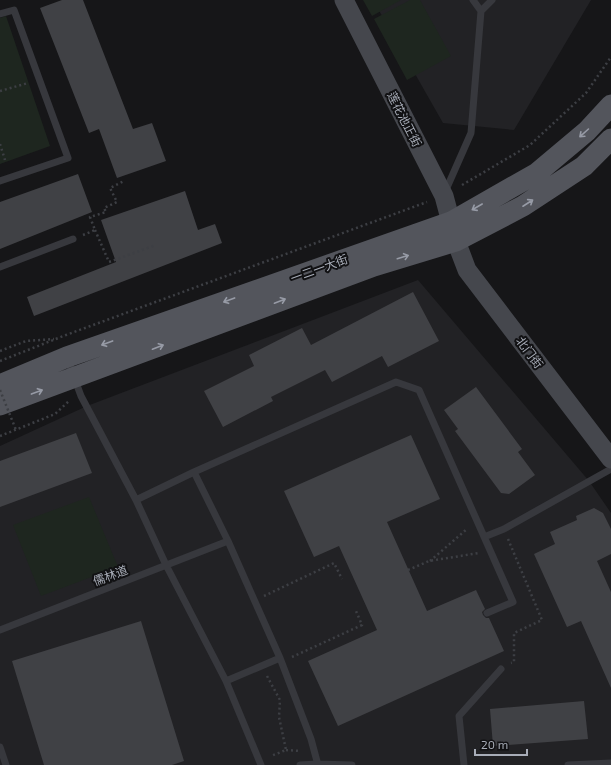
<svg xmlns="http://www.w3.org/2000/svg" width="611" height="765" font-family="'Exo 2','Noto Sans SC',sans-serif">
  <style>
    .built { fill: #222225 }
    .green { fill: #1e261f }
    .building { fill: #404145 }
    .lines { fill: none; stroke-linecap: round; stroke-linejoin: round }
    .path { stroke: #3d3f44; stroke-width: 2.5; stroke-dasharray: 2 3; stroke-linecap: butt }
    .lane { stroke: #37383d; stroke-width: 7 }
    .secondary { stroke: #45474d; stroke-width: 19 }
    .primary { stroke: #53555c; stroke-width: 21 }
    .path-bridge { stroke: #3d3f44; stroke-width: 2.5; stroke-dasharray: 2 3; stroke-linecap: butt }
    .oneway { stroke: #979ba6 }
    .labels { text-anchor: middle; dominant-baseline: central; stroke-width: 4; stroke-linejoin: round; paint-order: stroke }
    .street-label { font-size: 12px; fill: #a8adb8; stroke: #111113 }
  </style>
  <rect width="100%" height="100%" fill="#161618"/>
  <path class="built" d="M373,0H591L514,130L443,123Z
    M418,280L589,481L611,513V765H0V446L87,406Z"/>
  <path class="green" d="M363,0H401L372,16Z
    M410,0H420L451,56L407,80L374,19Z
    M6,16L50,146L0,164V18Z
    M89,497L118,567L41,596L13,525Z"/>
  <path class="building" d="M62,0H83L133,129L152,123L166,161L117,178L99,129L89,133L40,8Z
    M78,174L92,212L0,249V202Z
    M185,191L198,230L215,224L222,243L34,316L27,297L116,262L101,220Z
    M413,292L439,341L388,367L382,356L332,382L325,370L271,397L273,401L223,427L204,391L254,366L249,355L302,328L311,345Z
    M476,387L522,449L518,452L535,475L509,494L501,493L455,431L458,429L444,410Z
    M76,433L92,473L0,507V461Z
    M411,435L440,499L387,522L427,611L476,590L485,609L482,612L483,615L486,618H489L504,651L338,726L308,661L377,630L339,546L314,557L284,491Z
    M594,508L603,513L611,529V554L597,561L611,592V688L581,621L567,627L534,554L555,544L550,532L577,520L576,516Z
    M141,621L184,761L172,765H44L12,661Z
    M584,701L588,739L493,746L490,709Z"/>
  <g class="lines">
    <path class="path" d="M0,91L28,83
      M0,144L5,160
      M462,185L530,145L586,93L611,57
      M95,230L109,262L156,245
      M83,235L95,230L90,217L106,212L104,208L117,202L110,188L124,181
      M0,351L26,341L54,339
      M0,361L66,335L427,202
      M0,436L55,414L69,401
      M508,539L542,620L514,633V662L511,663
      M430,561L467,529
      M408,570L429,561L479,553
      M264,596L334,563L342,579
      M292,657L362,625L356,611
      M267,676L280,700L279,717L286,750L271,756
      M286,750L301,751"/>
    <path class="lane" d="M473,0L481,11L492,0
      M0,14L14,10L68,158L0,181
      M445,192L471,133L481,11
      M0,267L73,239
      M67,358L81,396L136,500L166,565L226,681L261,765
      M194,472L396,382L419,390L513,602L487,613
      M136,500L194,472L228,541L280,658L311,739L318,765
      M484,537L504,529L611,469
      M0,630L228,541
      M226,681L280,658
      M0,747L6,765
      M300,765L317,764L352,765
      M464,765L459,716L501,669
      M568,765L611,763"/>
    <path class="secondary" d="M344,0L444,196L456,241L467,270L611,459"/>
    <path class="primary" d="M0,385L67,357L451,222L537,173L587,131L611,105
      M0,405L374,266L456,241L523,206L584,166L611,139"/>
    <path class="path-bridge" d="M0,390L16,430"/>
  </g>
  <defs><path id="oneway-shaft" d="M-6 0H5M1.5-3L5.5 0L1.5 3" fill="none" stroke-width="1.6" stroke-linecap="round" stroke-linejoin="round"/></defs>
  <g class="oneway">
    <use href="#oneway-shaft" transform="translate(584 133) rotate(138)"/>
    <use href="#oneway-shaft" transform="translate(528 203) rotate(-33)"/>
    <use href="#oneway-shaft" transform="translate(477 207) rotate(150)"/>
    <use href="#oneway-shaft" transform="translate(403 257) rotate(-17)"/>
    <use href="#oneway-shaft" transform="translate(229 300) rotate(160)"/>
    <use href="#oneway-shaft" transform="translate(280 301) rotate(-21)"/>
    <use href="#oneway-shaft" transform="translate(107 343) rotate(160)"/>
    <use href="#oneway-shaft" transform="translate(158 347) rotate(-21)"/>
    <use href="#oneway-shaft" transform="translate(37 392) rotate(-20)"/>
  </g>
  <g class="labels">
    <g class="street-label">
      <text transform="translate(405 119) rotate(63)">莲花池正街</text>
      <text transform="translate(319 268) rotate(-20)">一二一大街</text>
      <text transform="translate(530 352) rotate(53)">北门街</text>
      <text transform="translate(110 575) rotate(-21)">儒林道</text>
    </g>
  </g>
  <path d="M475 749v6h52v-6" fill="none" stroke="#a8adb8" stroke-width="2"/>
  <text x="481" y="749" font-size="12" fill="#a8adb8" stroke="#111113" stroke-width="3" paint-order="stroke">20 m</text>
</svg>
